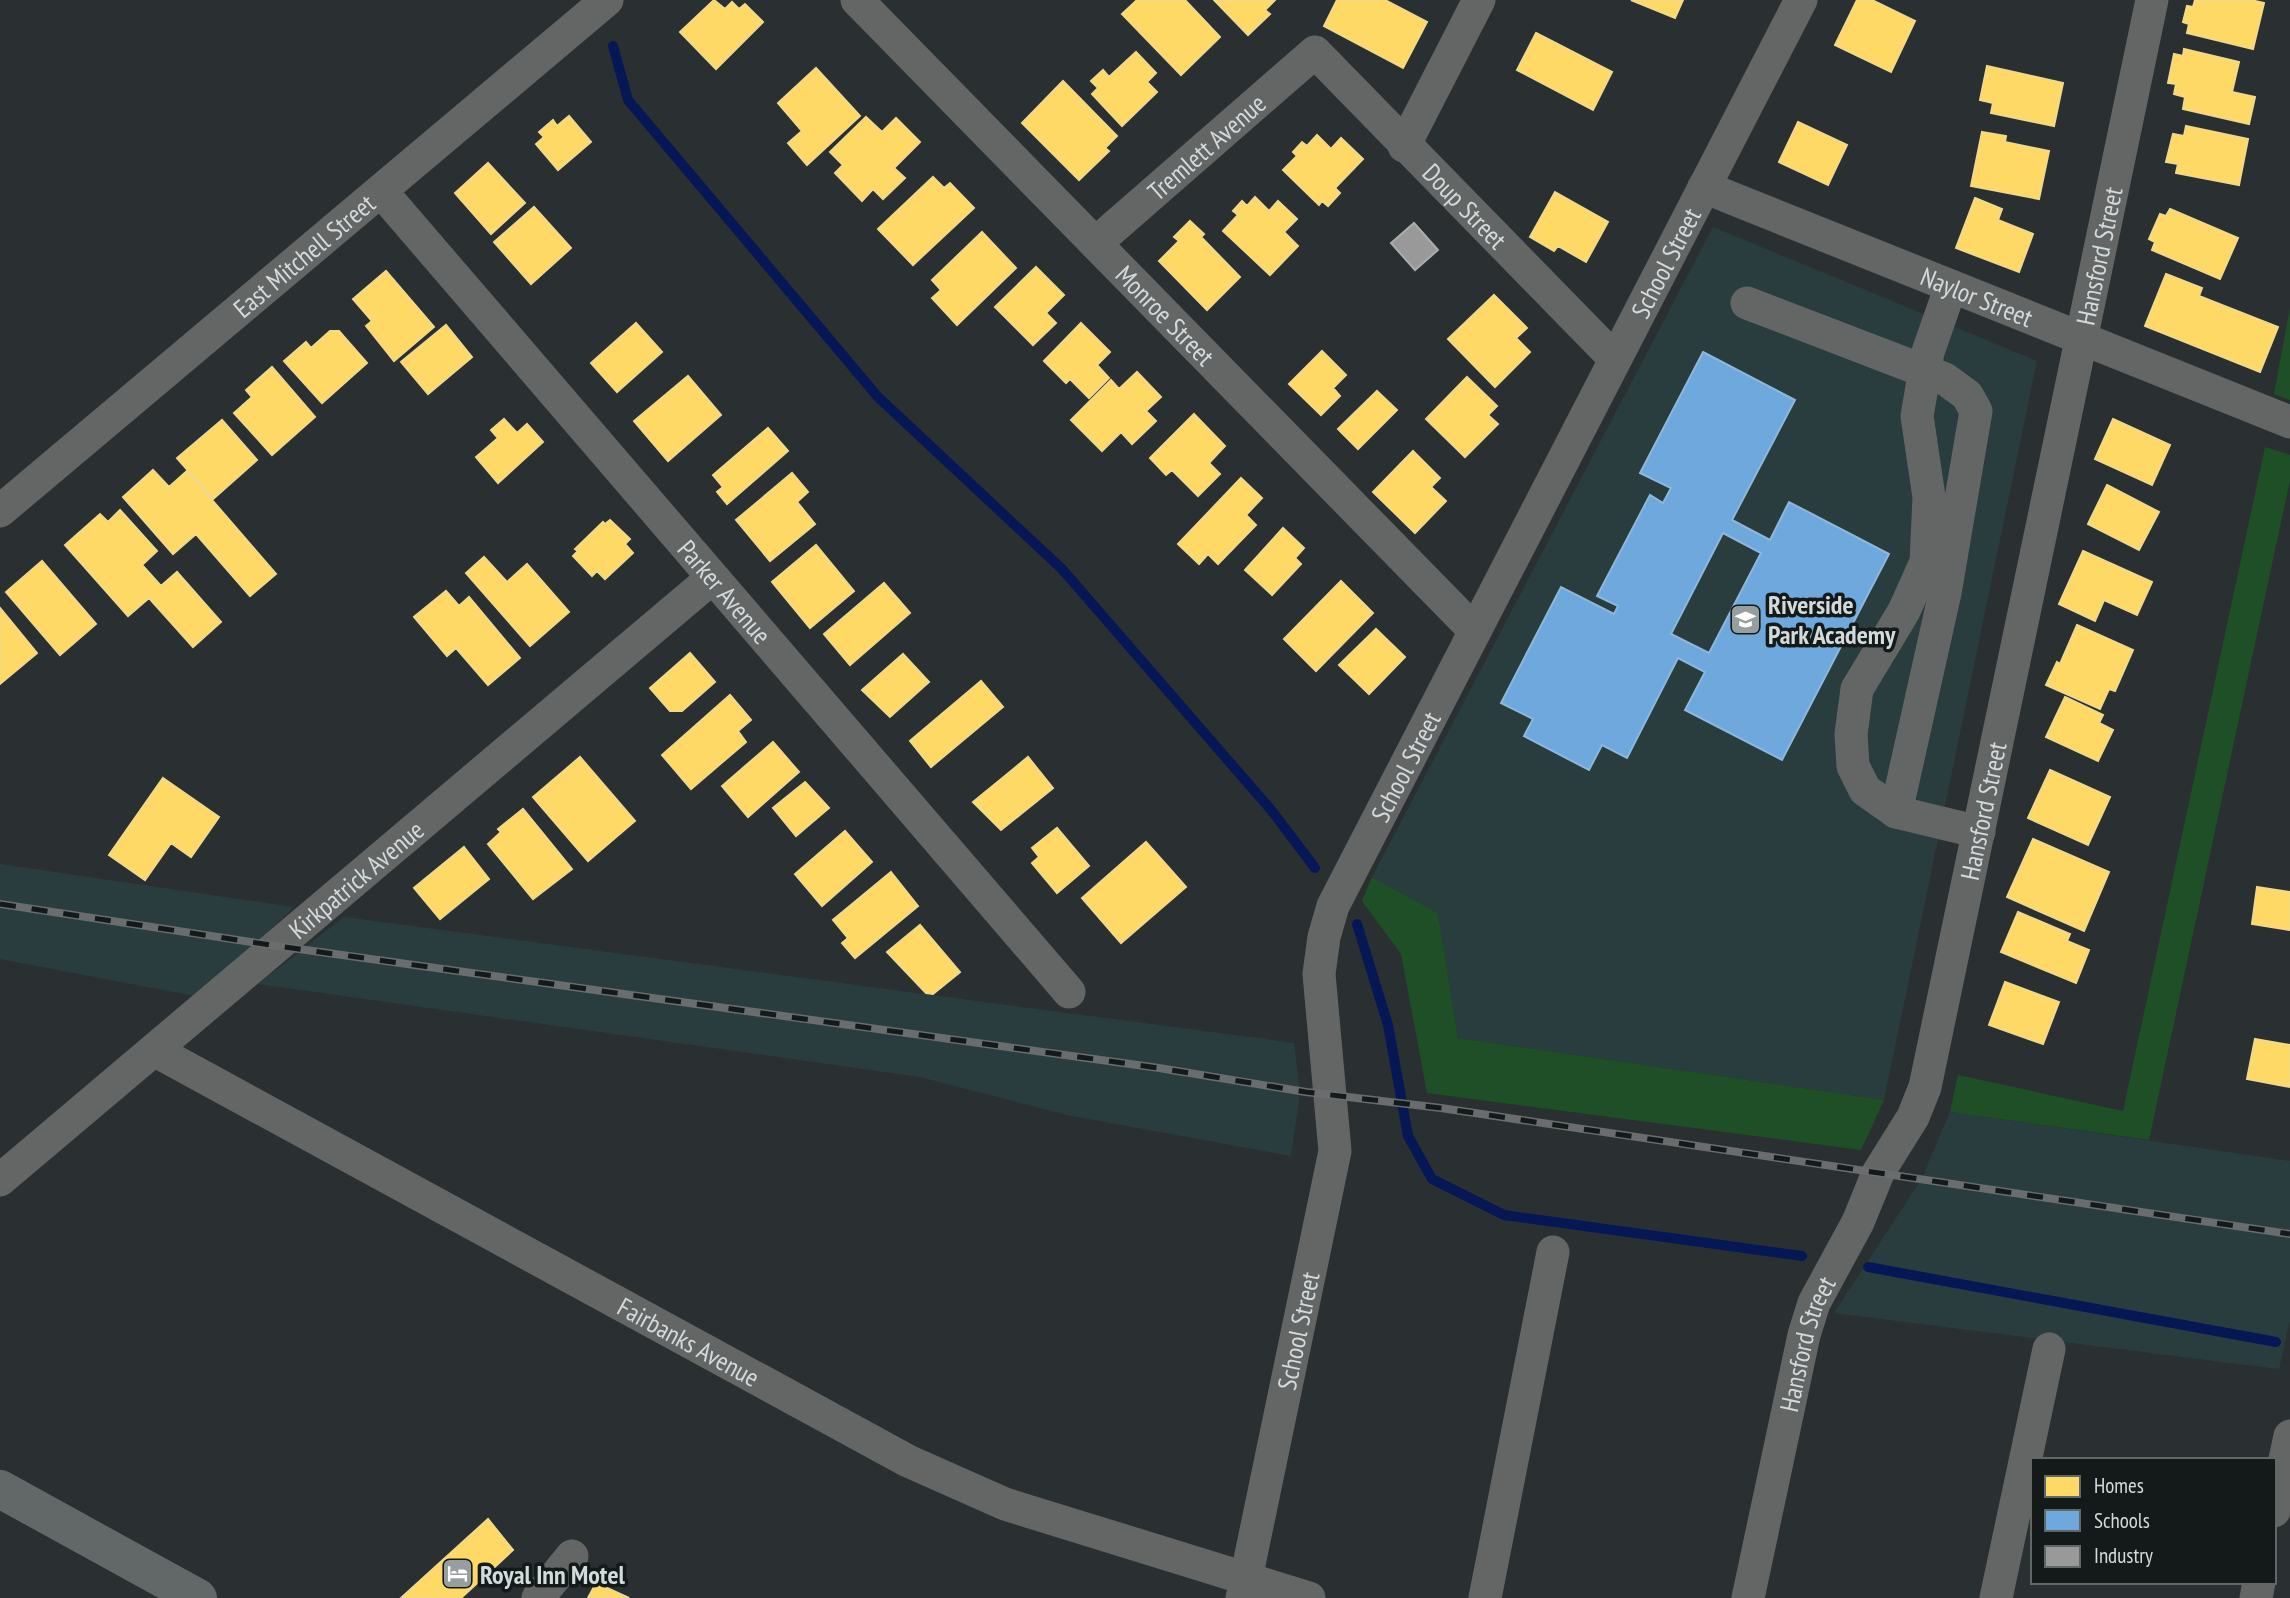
<svg xmlns="http://www.w3.org/2000/svg" width="2290" height="1598" font-family="'PT Sans Narrow',sans-serif">
  <style>
    .built { fill: #293d3f }
    .green { fill: #1e4f27 }
    .homes { fill: #ffd966; stroke: #f2d989; stroke-width: 2 }
    .schools { fill: #6fa8dc; stroke: #8db7dc; stroke-width: 2; fill-rule: evenodd }
    .industry { fill: #999; stroke: #aaacad; stroke-width: 2 }
    .lines { fill: none; stroke-linecap: round; stroke-linejoin: round }
    .stream { stroke: #051754; stroke-width: 10 }
    .minor { stroke: #646666; stroke-width: 33 }
    .major { stroke: #626767; stroke-width: 38 }
    .rail-casing { stroke: #6a6c6d; stroke-width: 8 }
    .rail { stroke: #141a1a; stroke-width: 5; stroke-dasharray: 16; stroke-linecap: butt }
    .labels { text-anchor: middle; dominant-baseline: central; stroke-width: 7; stroke-linejoin: round; paint-order: stroke }
    .street-label { font-size: 26px; fill: #d2dadb; stroke: #141a1a }
    .poi-label { font-size: 26px; font-weight: bold; fill: #d2dadb; stroke: #141a1a; text-anchor: start }
  </style>
  <rect width="100%" height="100%" fill="#2a3032"/>
  <path class="built" d="M1713,227L2037,361L1884,1100L1458,1038L1438,913L1372,877Z
    M0,864L294,907L200,997L0,959Z
    M344,917L1294,1043L1300,1093L1291,1156L1067,1115L920,1077L258,984Z
    M1950,1112L2290,1161V1320L2279,1369L1834,1313L1921,1180Z"/>
  <path class="green" d="M2290,307V400L2274,394Z
    M2265,447L2290,455V480L2149,1140L1950,1112L1958,1075L2123,1111Z
    M1372,877L1438,913L1458,1038L1884,1100L1861,1150L1427,1093L1401,954L1362,901Z"/>
  <path class="homes" d="M714,0L725,9L732,2L739,9L745,4L763,22L716,69L680,32Z
    M1137,0H1185L1220,37L1181,75L1122,14Z
    M1214,0H1275L1265,10L1270,14L1248,35Z
    M1337,0H1385L1427,22L1403,68L1324,26Z
    M1631,0H1683L1675,18Z
    M1857,0H1872L1915,21L1891,72L1835,45Z
    M2195,0H2251L2264,3L2253,49L2187,33L2189,24L2183,22L2187,6L2193,7Z
    M1536,33L1612,72L1593,110L1517,70Z
    M2184,49L2239,62L2232,92L2255,97L2249,124L2183,109L2185,97L2174,94L2176,84L2168,83L2174,54L2183,56Z
    M1136,52L1156,73L1147,82L1157,92L1122,126L1092,94L1098,88L1091,81L1103,70L1109,77Z
    M1987,66L2063,83L2054,126L1991,113L1993,103L1980,100Z
    M816,68L860,116L807,165L788,143L802,131L778,103Z
    M1063,81L1117,136L1105,148L1109,151L1079,180L1022,123Z
    M569,116L591,142L558,170L536,144L544,137L539,132L553,120L557,126Z
    M866,117L882,132L896,118L920,142L894,168L905,178L883,199L873,189L862,201L835,173L843,165L830,152Z
    M1798,122L1847,145L1828,185L1779,162Z
    M2186,126L2248,139L2239,185L2176,173L2178,164L2166,162L2173,134L2184,136Z
    M1982,132L2006,136L2005,142L2049,151L2039,199L1971,186Z
    M1317,135L1331,149L1341,138L1363,159L1335,188L1340,193L1328,206L1322,201L1319,205L1283,170L1297,156L1293,152L1302,142L1307,146Z
    M488,163L525,203L491,234L455,193Z
    M933,177L944,188L950,183L974,208L913,265L878,229Z
    M1555,192L1608,222L1586,262L1558,246L1554,251L1530,237Z
    M1255,197L1269,211L1278,201L1297,219L1284,232L1298,246L1270,275L1223,231L1238,215L1233,211L1242,201L1247,206Z
    M1975,198L2002,209L1998,220L2033,234L2019,272L1956,248Z
    M534,207L571,248L531,284L494,242Z
    M2170,209L2238,238L2220,279L2152,250L2155,242L2149,239L2160,214L2166,216Z
    M1190,221L1204,234L1201,237L1240,277L1207,310L1159,261L1179,241L1174,237Z
    M982,232L1016,268L957,325L932,298L941,290L932,280Z
    M1036,267L1064,295L1046,313L1056,323L1033,345L995,307Z
    M386,271L434,327L394,361L366,326L372,321L353,299Z
    M2166,274L2202,288L2199,296L2278,327L2260,372L2145,326Z
    M1494,295L1527,328L1516,338L1530,352L1495,387L1448,339Z
    M636,323L662,352L617,392L591,363Z
    M1081,323L1110,352L1097,365L1109,378L1089,398L1070,379L1066,383L1044,361Z
    M446,325L472,357L428,394L401,362Z
    M330,331H339L367,363L322,403L284,361L306,342L311,348Z
    M1322,351L1346,375L1333,388L1340,396L1321,415L1289,384Z
    M272,367L315,417L272,455L234,413L252,397L246,390Z
    M1137,372L1161,397L1146,411L1156,421L1132,444L1121,432L1102,451L1071,420L1111,380L1119,389Z
    M688,376L721,415L668,461L634,421Z
    M1467,377L1497,406L1488,415L1498,424L1465,457L1426,419Z
    M1377,391L1397,410L1358,449L1338,429Z
    M1194,414L1225,446L1209,463L1220,474L1198,496L1172,470L1166,475L1150,458Z
    M504,419L517,433L527,424L543,442L498,483L476,457L498,438L491,430Z
    M2113,419L2170,445L2152,485L2095,459Z
    M222,420L257,460L213,499L177,458Z
    M768,428L788,451L727,504L717,492L723,487L713,475Z
    M1413,451L1440,478L1431,487L1446,501L1415,533L1373,492Z
    M153,470L169,487L187,471L276,574L250,596L196,534L173,554L123,497Z
    M792,473L808,492L797,502L815,524L770,561L736,520Z
    M1241,478L1262,498L1246,515L1256,525L1218,564L1208,554L1199,564L1178,544Z
    M2107,485L2159,512L2139,550L2088,524Z
    M120,510L157,551L142,565L161,586L177,572L221,622L193,647L149,598L128,616L65,545L100,514L108,522Z
    M610,520L630,539L625,544L633,553L605,579L597,571L592,576L573,556L578,551L575,549L603,522L605,524Z
    M1283,528L1304,548L1295,558L1301,564L1272,595L1245,570Z
    M816,545L854,591L810,628L772,582Z
    M2083,551L2152,582L2137,615L2104,600L2095,621L2059,604Z
    M484,557L507,582L527,564L569,612L530,646L466,573Z
    M42,561L96,624L60,655L6,592Z
    M1341,581L1373,613L1316,671L1284,639Z
    M884,583L910,613L850,665L824,634Z
    M446,591L459,606L469,597L520,658L488,685L456,648L447,656L414,617Z
    M0,608L37,653L0,684Z
    M2077,625L2133,650L2115,691L2109,689L2100,709L2046,685L2057,662L2060,664Z
    M1376,629L1405,657L1369,694L1339,665Z
    M690,653L715,682L682,711H670L650,688Z
    M903,654L929,682L890,717L862,690Z
    M981,681L1003,707L931,767L910,741Z
    M730,695L751,720L738,731L746,742L691,789L662,755Z
    M2065,697L2103,715L2099,723L2113,730L2098,761L2046,737Z
    M773,742L799,772L748,817L722,786Z
    M580,757L635,821L588,861L533,797Z
    M1028,757L1053,788L1001,830L973,802Z
    M2050,770L2110,797L2088,845L2028,818Z
    M163,778L219,817L191,857L171,843L145,880L109,855Z
    M805,782L829,808L796,836L773,808Z
    M523,809L572,869L533,899L488,844L501,832L498,829Z
    M1057,828L1089,866L1057,893L1032,863L1039,857L1032,848Z
    M845,831L872,862L822,906L795,874Z
    M2033,839L2109,872L2084,931L2007,897Z
    M1146,842L1186,887L1121,943L1082,898Z
    M464,847L489,879L440,919L414,888Z
    M891,872L918,906L855,958L842,943L848,938L833,920Z
    M2257,887L2290,892V930L2252,924Z
    M2018,912L2070,934L2067,941L2089,950L2076,983L2001,952Z
    M920,925L960,972L933,994L926,993L887,952Z
    M2005,982L2059,1002L2043,1044L1989,1025Z
    M2255,1039L2290,1045V1087L2247,1079Z
    M488,1519L513,1550L461,1598H401Z
    M596,1583L629,1598H588Z"/>
  <path class="schools" d="M1703,352L1795,400L1732,520L1770,540L1789,502L1889,554L1782,760L1685,710L1705,672L1678,658L1627,758L1602,745L1589,770L1524,736L1533,719L1501,703L1561,587L1614,614L1618,606L1597,596L1650,495L1663,503L1671,488L1640,473ZM1723,533L1761,553L1709,653L1671,634Z"/>
  <path class="industry" d="M1414,223L1438,250L1415,270L1391,243Z"/>
  <g class="lines">
    <path class="stream" d="M613,46L628,100L878,397L1062,569L1272,811L1315,868
      M1357,924L1388,1025L1408,1136L1432,1179L1504,1215L1802,1256
      M1868,1267L2276,1342"/>
    <g class="minor">
      <path id="s1" d="M857,0L1475,631"/>
      <path d="M1404,146L1479,0"/>
      <path id="s2" d="M1704,187L2290,422"/>
      <path id="s3" d="M381,191L1069,992"/>
      <path id="s4" d="M1097,242L1315,52L1615,359"/>
      <path d="M1951,286L1928,352L1917,416L1929,497L1926,562L1904,611L1857,689L1851,734L1853,766L1865,790L1896,812L1979,832"/>
      <path d="M1747,303L1945,379L1967,395L1976,411L1945,593L1896,812"/>
      <path id="s5" d="M0,511L607,0"/>
      <path id="s6" d="M154,1050L908,1461L1005,1504L1309,1598"/>
      <path id="s7" d="M0,1180L711,579"/>
      <path d="M2274,1511L2290,1436"/>
      <path d="M538,1598L572,1556"/>
      <path id="s8" d="M1242,1598L1335,1151L1319,974L1324,937L1333,906L1801,0"/>
      <path d="M1485,1598L1553,1252"/>
      <path id="s9" d="M1748,1598L1804,1335L1814,1303L1858,1222L1878,1173L1913,1117L1925,1087L2152,0"/>
      <path d="M1996,1598L2049,1349"/>
      <path d="M2256,1598L2259,1582"/>
    </g>
    <path class="major" d="M0,1489L198,1598"/>
    <defs>
      <path id="rail" d="M0,904L277,946L1159,1068L1306,1092L1441,1108L2290,1234"/>
    </defs>
    <use href="#rail" class="rail-casing"/>
    <use href="#rail" class="rail"/>
  </g>
  <defs>
    <symbol id="school-square" viewBox="-11 -11 22 22"><rect x="-9" y="-9" width="18" height="18" rx="4" fill="#979ea0" stroke="#141a1a"/><path d="M0-5L7-2L0 1L-7-2ZM-4 1L0 2.5L4 1V4Q0 6-4 4Z" fill="#fff"/></symbol>
    <symbol id="hotel-square" viewBox="-11 -11 22 22"><rect x="-9" y="-9" width="18" height="18" rx="4" fill="#979ea0" stroke="#141a1a"/><path d="M-6-4.5h1.5V1H6V5H4.5V3h-9V5H-6ZM-4 0a1.8 1.8 0 1 1 3.6 0ZM.5 0V-2.5h3Q6-2.5 6 0Z" fill="#fff"/></symbol>
  </defs>
  <g fill-rule="evenodd">
    <use href="#school-square" x="1728" y="602" width="35" height="35"/>
    <use href="#hotel-square" x="440" y="1556" width="35" height="35"/>
  </g>
  <g class="labels">
    <g class="street-label">
      <text stroke="none"><textPath href="#s4" startOffset="145">Tremlett Avenue</textPath></text>
      <text stroke="none"><textPath href="#s4" startOffset="504">Doup Street</textPath></text>
      <text stroke="none"><textPath href="#s5" startOffset="397">East Mitchell Street</textPath></text>
      <text stroke="none"><textPath href="#s9" startOffset="1395">Hansford Street</textPath></text>
      <text stroke="none"><textPath href="#s8" startOffset="1428">School Street</textPath></text>
      <text stroke="none"><textPath href="#s2" startOffset="294">Naylor Street</textPath></text>
      <text stroke="none"><textPath href="#s1" startOffset="441">Monroe Street</textPath></text>
      <text stroke="none"><textPath href="#s3" startOffset="528">Parker Avenue</textPath></text>
      <text stroke="none"><textPath href="#s8" startOffset="861">School Street</textPath></text>
      <text stroke="none"><textPath href="#s9" startOffset="828">Hansford Street</textPath></text>
      <text stroke="none"><textPath href="#s7" startOffset="466">Kirkpatrick Avenue</textPath></text>
      <text stroke="none"><textPath href="#s8" startOffset="273">School Street</textPath></text>
      <text stroke="none"><textPath href="#s6" startOffset="609">Fairbanks Avenue</textPath></text>
      <text stroke="none"><textPath href="#s9" startOffset="261">Hansford Street</textPath></text>
    </g>
    <g class="poi-label">
      <text x="1768" y="604">Riverside<tspan x="1768" dy="30">Park Academy</tspan></text>
      <text x="480" y="1574">Royal Inn Motel</text>
    </g>
  </g>
  <rect x="2031" y="1458" width="245" height="126" fill="#141a1a" stroke="#606767" stroke-width="2"/>
  <rect x="2045" y="1476" width="35" height="21" fill="#ffd966" stroke="#606767" stroke-width="2"/>
  <text x="2094" y="1493" font-size="21" fill="#d2dadb">Homes</text>
  <rect x="2045" y="1510" width="35" height="21" fill="#6fa8dc" stroke="#606767" stroke-width="2"/>
  <text x="2094" y="1528" font-size="21" fill="#d2dadb">Schools</text>
  <rect x="2045" y="1546" width="35" height="21" fill="#999999" stroke="#606767" stroke-width="2"/>
  <text x="2094" y="1563" font-size="21" fill="#d2dadb">Industry</text>
</svg>
